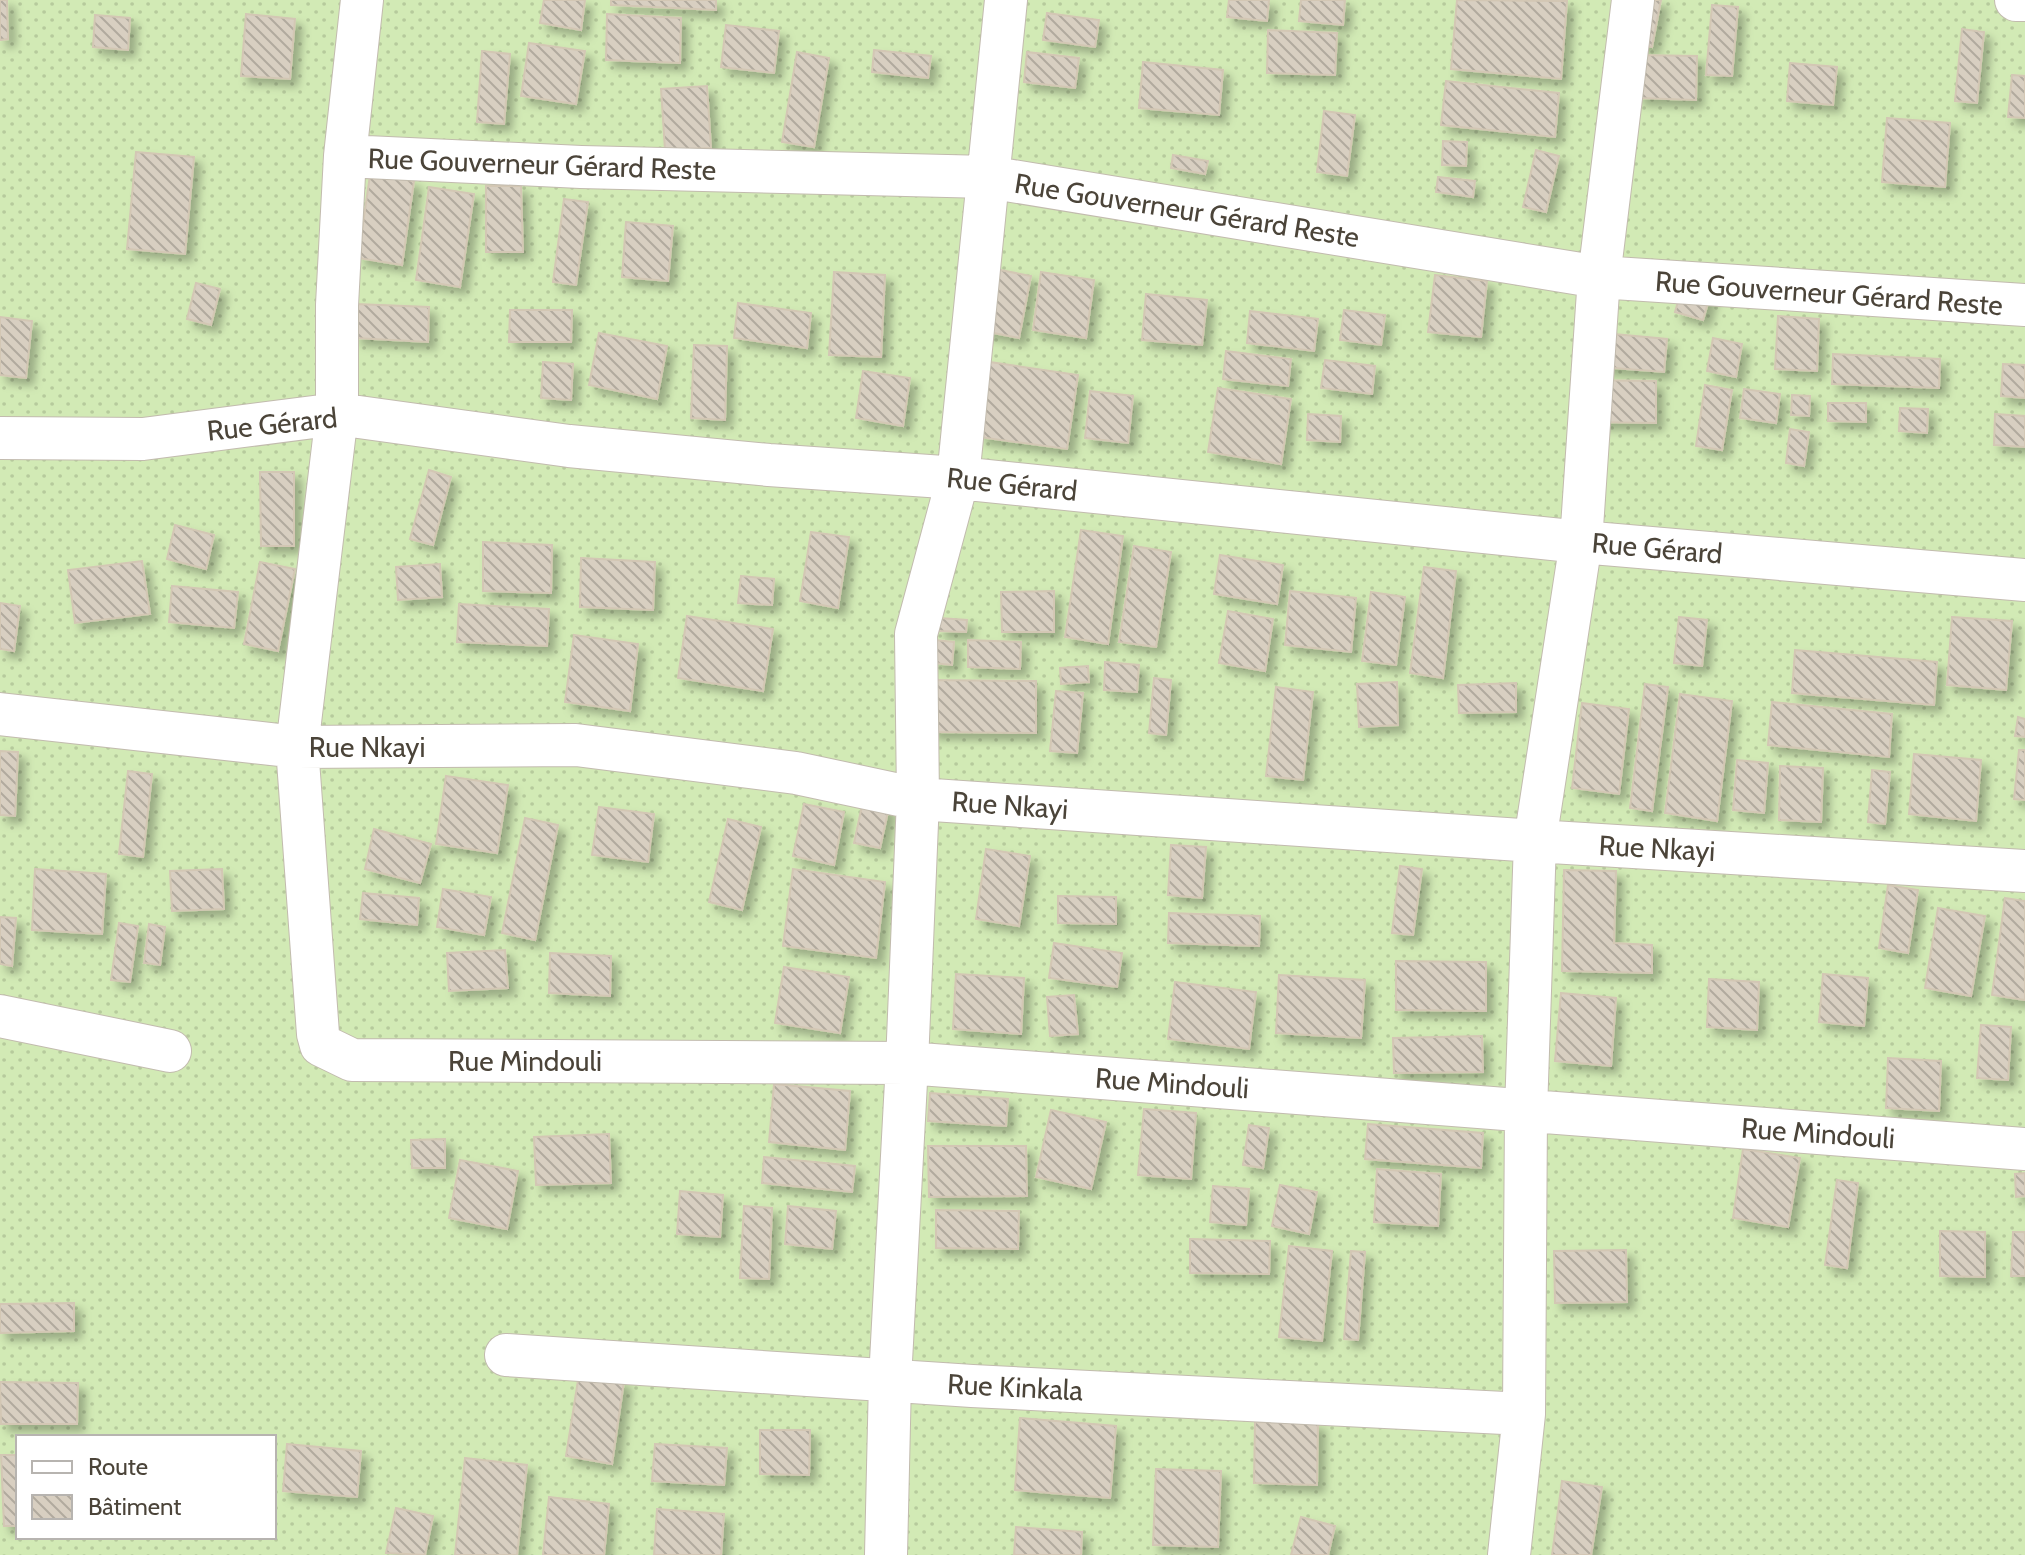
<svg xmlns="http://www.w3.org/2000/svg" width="2025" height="1555" font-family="Cabin,sans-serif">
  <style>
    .grass { fill: url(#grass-dots); fill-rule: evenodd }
    .building { fill: url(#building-back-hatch); stroke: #d3c7b4; stroke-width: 2; filter: url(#shadow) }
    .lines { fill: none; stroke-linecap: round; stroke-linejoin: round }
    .minor-casing { stroke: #c2bbae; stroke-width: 44 }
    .minor { stroke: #fff; stroke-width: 42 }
    .labels { text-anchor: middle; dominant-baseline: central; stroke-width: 6; stroke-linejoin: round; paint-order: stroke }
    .street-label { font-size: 28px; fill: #4b4439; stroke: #fff }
  </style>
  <defs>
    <pattern id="grass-dots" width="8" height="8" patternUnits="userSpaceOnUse" patternTransform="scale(2)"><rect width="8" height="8" fill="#d2eab5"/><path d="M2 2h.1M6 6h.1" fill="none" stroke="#b6ca9c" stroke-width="1.8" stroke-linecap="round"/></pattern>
    <pattern id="building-back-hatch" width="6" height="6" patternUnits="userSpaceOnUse" patternTransform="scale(2)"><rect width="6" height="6" fill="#d8cfc1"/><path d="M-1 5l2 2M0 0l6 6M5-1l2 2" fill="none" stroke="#b1aa9e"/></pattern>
    <filter id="shadow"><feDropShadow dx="7" dy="7" stdDeviation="4" flood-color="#0004"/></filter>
  </defs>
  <rect width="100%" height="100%" fill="#f6f3ec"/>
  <path class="grass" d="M0,0H2025V1555H0ZM18,1437H274V1537H18Z"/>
  <path class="building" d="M0,0H7L8,39L0,40Z
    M544,0H585L581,30L540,23Z
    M611,0H716V10L611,5Z
    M1229,0H1269L1267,21L1227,17Z
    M1301,0H1345L1343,25L1299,21Z
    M1457,0L1567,1L1561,79L1451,69Z
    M1627,0H1661L1652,47L1619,40Z
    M1712,5L1738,7L1732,76L1706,75Z
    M1047,13L1099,20L1095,47L1043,40Z
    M246,14L295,19L290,79L241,76Z
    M607,14L681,18L680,63L606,60Z
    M95,15L130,18L128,50L93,47Z
    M726,25L779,31L774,73L721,67Z
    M1962,29L1984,32L1977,103L1955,101Z
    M1268,30L1337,33L1335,75L1267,73Z
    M529,43L585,51L576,104L521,96Z
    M874,50L931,56L928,78L872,72Z
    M482,51L510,54L504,124L477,122Z
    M797,52L829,58L814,147L782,142Z
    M1027,52L1079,58L1075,88L1024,82Z
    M1638,55L1697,56L1696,100L1637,98Z
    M1143,62L1223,70L1219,115L1139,108Z
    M1790,63L1837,67L1833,105L1787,101Z
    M2012,75L2025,76V118L2008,117Z
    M1446,81L1559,93L1555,137L1441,125Z
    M707,86L711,148L665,150L661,89Z
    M1324,111L1355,115L1347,176L1317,172Z
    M1887,118L1950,123L1945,187L1882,182Z
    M1443,141L1467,142L1466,166L1442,165Z
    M1536,150L1559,156L1546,212L1523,207Z
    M136,152L194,157L185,254L127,249Z
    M1173,155L1208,161L1205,174L1171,168Z
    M370,175L414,181L402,265L358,258Z
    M1438,177L1475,181L1473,197L1436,192Z
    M486,186H521L523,252H486Z
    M429,187L474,194L460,287L416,280Z
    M564,199L588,202L576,285L553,282Z
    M626,222L673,226L668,281L622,277Z
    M985,267L1031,276L1019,338L973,329Z
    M834,272L885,275L881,357L829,355Z
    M1041,272L1094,280L1086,338L1033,330Z
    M1435,275L1487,281L1481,337L1428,332Z
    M1684,281L1712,289L1703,320L1675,312Z
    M196,283L220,289L211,325L187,319Z
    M1146,294L1207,300L1202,345L1142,340Z
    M738,303L811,313L807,348L734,338Z
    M356,304L429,307L428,342L355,338Z
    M510,310H572L571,342H509Z
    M1344,310L1385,315L1381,345L1340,340Z
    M1250,311L1318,319L1314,351L1247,343Z
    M1778,316L1819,319L1817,371L1775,369Z
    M0,317L32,321L26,378L0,375Z
    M599,333L667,346L657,399L589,385Z
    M1603,333L1667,339L1664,372L1601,367Z
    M1713,338L1742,344L1736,377L1707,371Z
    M694,345L727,346L725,420L691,418Z
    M1226,351L1291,359L1288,386L1223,379Z
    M1833,354L1940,359L1939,388L1832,384Z
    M1325,360L1375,366L1372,394L1321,388Z
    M543,362L573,364L571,400L541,398Z
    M990,362L1078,375L1067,449L979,437Z
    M2003,364L2025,365V398L2001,396Z
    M863,371L910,378L903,426L856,418Z
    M1582,380L1656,381V423L1582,422Z
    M1705,385L1732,390L1722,450L1696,446Z
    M1218,388L1291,399L1281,464L1208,452Z
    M1744,389L1780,394L1776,423L1740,418Z
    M1090,391L1133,396L1128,443L1085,438Z
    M1792,395L1810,396L1809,416L1791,415Z
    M1828,403H1866V422L1828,421Z
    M1900,408L1928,409L1927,433L1899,431Z
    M1308,414L1341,416L1340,442L1307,440Z
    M1995,414L2025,416V447L1994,445Z
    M1790,429L1809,432L1804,466L1786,463Z
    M429,470L451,477L433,545L410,539Z
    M260,472H294V546H261Z
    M175,525L214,535L206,569L167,559Z
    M1081,530L1123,536L1108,644L1065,637Z
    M811,532L849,537L838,608L800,601Z
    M483,542L552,545L551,593L483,591Z
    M1134,546L1171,552L1156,647L1119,642Z
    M1220,555L1283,565L1277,604L1214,594Z
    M581,558L655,562L653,610L580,607Z
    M142,561L150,614L75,623L68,570Z
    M260,562L295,569L278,651L244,644Z
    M440,564L442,597L398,600L396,567Z
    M1424,567L1456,571L1443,678L1410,673Z
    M741,576L774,579L772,605L738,603Z
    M172,586L238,592L234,628L169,622Z
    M1054,591V632H1002L1001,592Z
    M1290,591L1356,598L1351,652L1285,645Z
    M1371,592L1405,597L1396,665L1362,661Z
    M0,603L20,606L14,651L0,649Z
    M459,604L549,609L547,646L457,642Z
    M1228,611L1273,619L1265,671L1219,663Z
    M687,616L773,629L763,691L678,678Z
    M1679,617L1707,620L1702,666L1674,663Z
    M1952,617L2012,621L2006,690L1947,685Z
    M939,618L967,620L966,632L938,631Z
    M574,635L638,644L630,711L565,702Z
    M935,640L954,642L952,665L933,663Z
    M968,640L1021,642L1020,669L968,667Z
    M1795,650L1937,662L1934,705L1792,693Z
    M1105,662L1139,665L1137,692L1104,690Z
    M1088,666L1089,682L1061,684L1060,668Z
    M1154,678L1171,680L1166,735L1149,733Z
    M930,680L1036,681V733L930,732Z
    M1397,682L1398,725L1359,727L1357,684Z
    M1516,683V712L1459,713L1458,685Z
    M1645,684L1668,687L1652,811L1630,808Z
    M1276,687L1313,692L1303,780L1266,776Z
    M1056,691L1083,693L1077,753L1050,751Z
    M1680,694L1732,701L1717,821L1665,813Z
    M1772,702L1892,714L1889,757L1768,745Z
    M1582,703L1629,709L1619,794L1572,788Z
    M2018,717L2025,719V737L2015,736Z
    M2019,750H2025V800L2014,799Z
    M0,751L18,752L15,816L0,815Z
    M1914,754L1981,760L1976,821L1909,814Z
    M1737,760L1768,763L1764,813L1733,810Z
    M1780,766L1823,768L1821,822L1779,820Z
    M1872,770L1890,772L1885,824L1868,822Z
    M128,771L152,774L143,857L119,854Z
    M446,776L508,785L497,853L436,844Z
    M863,801L889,807L880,848L854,843Z
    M804,804L844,812L834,865L793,856Z
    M599,807L654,814L648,862L592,855Z
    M525,818L558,825L535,940L502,933Z
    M728,819L761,827L742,910L709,902Z
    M374,829L431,844L420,883L365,869Z
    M1171,845L1206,847L1202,898L1168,895Z
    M986,849L1030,856L1019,926L976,919Z
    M1400,866L1422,869L1413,935L1392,933Z
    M35,869L106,874L102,934L32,930Z
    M222,869L224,909L172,911L170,871Z
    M793,869L885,882L876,958L783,946Z
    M1564,870L1616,871L1614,943L1652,945V973L1562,971Z
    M1888,885L1918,890L1908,953L1879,948Z
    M443,889L491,897L484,935L437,927Z
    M363,893L419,898L417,925L360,919Z
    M1058,896L1116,897V924L1058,923Z
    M2005,898L2025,901V1000L1992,995Z
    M1938,908L1985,916L1971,996L1925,988Z
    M1169,913L1260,916L1259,946L1168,943Z
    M0,917L16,918L12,966L0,964Z
    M119,923L138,926L130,982L111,980Z
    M149,924L165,927L160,965L144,963Z
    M1054,943L1122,953L1117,987L1049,978Z
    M505,950L508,988L449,991L447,953Z
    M550,953L611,956L610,996L549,993Z
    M1396,961L1486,962V1011L1396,1010Z
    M784,967L849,977L840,1033L775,1023Z
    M956,974L1024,978L1021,1034L953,1029Z
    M1823,974L1868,978L1864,1026L1819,1022Z
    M1279,975L1365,980L1361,1038L1276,1033Z
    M1709,979L1759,982L1757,1030L1707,1027Z
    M1175,982L1256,992L1249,1049L1168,1039Z
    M1561,993L1616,998L1611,1066L1555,1061Z
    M1074,995L1078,1034L1050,1036L1047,997Z
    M1981,1025L2011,1027L2008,1080L1977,1078Z
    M1482,1036L1483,1072L1394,1073L1393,1038Z
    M1888,1058L1941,1061L1939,1111L1886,1108Z
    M774,1084L850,1091L845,1150L769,1142Z
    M930,1093L1008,1099L1006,1126L928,1121Z
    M1144,1109L1196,1113L1191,1179L1138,1175Z
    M1051,1110L1106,1122L1091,1189L1036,1177Z
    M1368,1124L1483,1133L1481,1168L1365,1159Z
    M1249,1125L1269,1128L1263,1168L1243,1165Z
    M609,1134L611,1183L536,1185L534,1137Z
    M445,1139V1168H412L411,1140Z
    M928,1146H1026L1027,1196L929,1197Z
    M1743,1149L1800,1158L1788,1227L1733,1218Z
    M764,1157L855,1166L852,1192L762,1183Z
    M460,1160L518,1171L507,1229L449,1218Z
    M1377,1169L1441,1174L1438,1226L1374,1222Z
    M2025,1173V1196L2016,1197L2015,1174Z
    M1837,1180L1858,1183L1847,1268L1825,1265Z
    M1280,1185L1317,1192L1309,1234L1272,1226Z
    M1213,1186L1249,1189L1246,1225L1210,1222Z
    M680,1191L723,1195L720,1237L677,1234Z
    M744,1206L772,1208L769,1279L740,1278Z
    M788,1206L836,1211L832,1249L785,1244Z
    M936,1210L1019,1211L1018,1249L936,1248Z
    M1940,1231L1985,1232V1277L1940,1276Z
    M2013,1232H2025V1276H2011Z
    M1190,1239L1270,1241L1269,1274L1190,1273Z
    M1289,1246L1332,1251L1322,1341L1279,1337Z
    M1626,1250L1627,1302L1555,1303L1554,1251Z
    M1351,1251L1365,1252L1358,1340L1344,1339Z
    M74,1303V1331L0,1333V1304Z
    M579,1374L624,1381L612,1464L566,1456Z
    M0,1382L78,1383L77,1424H1Z
    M1020,1418L1116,1426L1110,1498L1015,1490Z
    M1255,1422L1318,1423L1317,1485L1254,1483Z
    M760,1430H810L809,1475L760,1474Z
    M287,1444L361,1451L357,1497L283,1491Z
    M655,1444L727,1448L724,1485L652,1481Z
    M1,1455H18V1526H4Z
    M465,1458L527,1465L517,1555H455Z
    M1156,1469L1221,1471L1218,1547L1153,1545Z
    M1562,1481L1602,1487L1591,1555H1552Z
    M549,1497L609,1504L604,1555H543Z
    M396,1508L433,1516L425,1555L386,1553Z
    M657,1509L724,1514L721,1555H654Z
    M1301,1517L1335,1526L1328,1555H1291Z
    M1016,1527L1082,1532L1081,1555H1014Z"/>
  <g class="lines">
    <defs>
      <path id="minor" d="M362,0L345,156L337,305V414L297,747L318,1034L321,1045L352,1060L907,1063L2025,1149
        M2016,0H2025
        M345,156L581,167L988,177L1599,277L2025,305
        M0,438L143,439L337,414L569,446L769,465L958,478L1581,542L2025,580
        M0,714L297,747L576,745L796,773L918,799L1535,841L2025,871
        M0,1016L170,1051
        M506,1355L972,1386L1524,1414
        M886,1555L890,1380L907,1063L918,799L916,634L958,478L1006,0
        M1509,1555L1524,1414L1526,1111L1535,841L1581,542L1599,277L1633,0"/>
    </defs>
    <use href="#minor" class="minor-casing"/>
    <use href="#minor" class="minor"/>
  </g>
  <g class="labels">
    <g class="street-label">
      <text transform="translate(542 164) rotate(2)">Rue Gouverneur Gérard Reste</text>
      <text transform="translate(1187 210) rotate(9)">Rue Gouverneur Gérard Reste</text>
      <text transform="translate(1829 293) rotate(4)">Rue Gouverneur Gérard Reste</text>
      <text transform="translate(272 424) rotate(-6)">Rue Gérard</text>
      <text transform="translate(1012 484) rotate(6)">Rue Gérard</text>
      <text transform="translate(1657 548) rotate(5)">Rue Gérard</text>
      <text x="367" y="747">Rue Nkayi</text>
      <text transform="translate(1010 805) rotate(4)">Rue Nkayi</text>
      <text transform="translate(1657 848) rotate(3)">Rue Nkayi</text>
      <text x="525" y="1061">Rue Mindouli</text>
      <text transform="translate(1172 1083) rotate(4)">Rue Mindouli</text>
      <text transform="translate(1818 1133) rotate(4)">Rue Mindouli</text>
      <text transform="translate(1015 1387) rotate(3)">Rue Kinkala</text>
    </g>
  </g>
  <rect x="16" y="1435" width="260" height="104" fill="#ffffff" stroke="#b7b4b0" stroke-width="2"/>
  <rect x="32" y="1461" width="40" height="12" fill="#ffffff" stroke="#b7b4b0" stroke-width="2"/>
  <text x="88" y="1475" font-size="24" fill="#4b4439">Route</text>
  <rect x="32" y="1495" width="40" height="24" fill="url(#building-back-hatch)" stroke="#b7b4b0" stroke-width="2"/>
  <text x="88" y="1515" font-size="24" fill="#4b4439">Bâtiment</text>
</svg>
